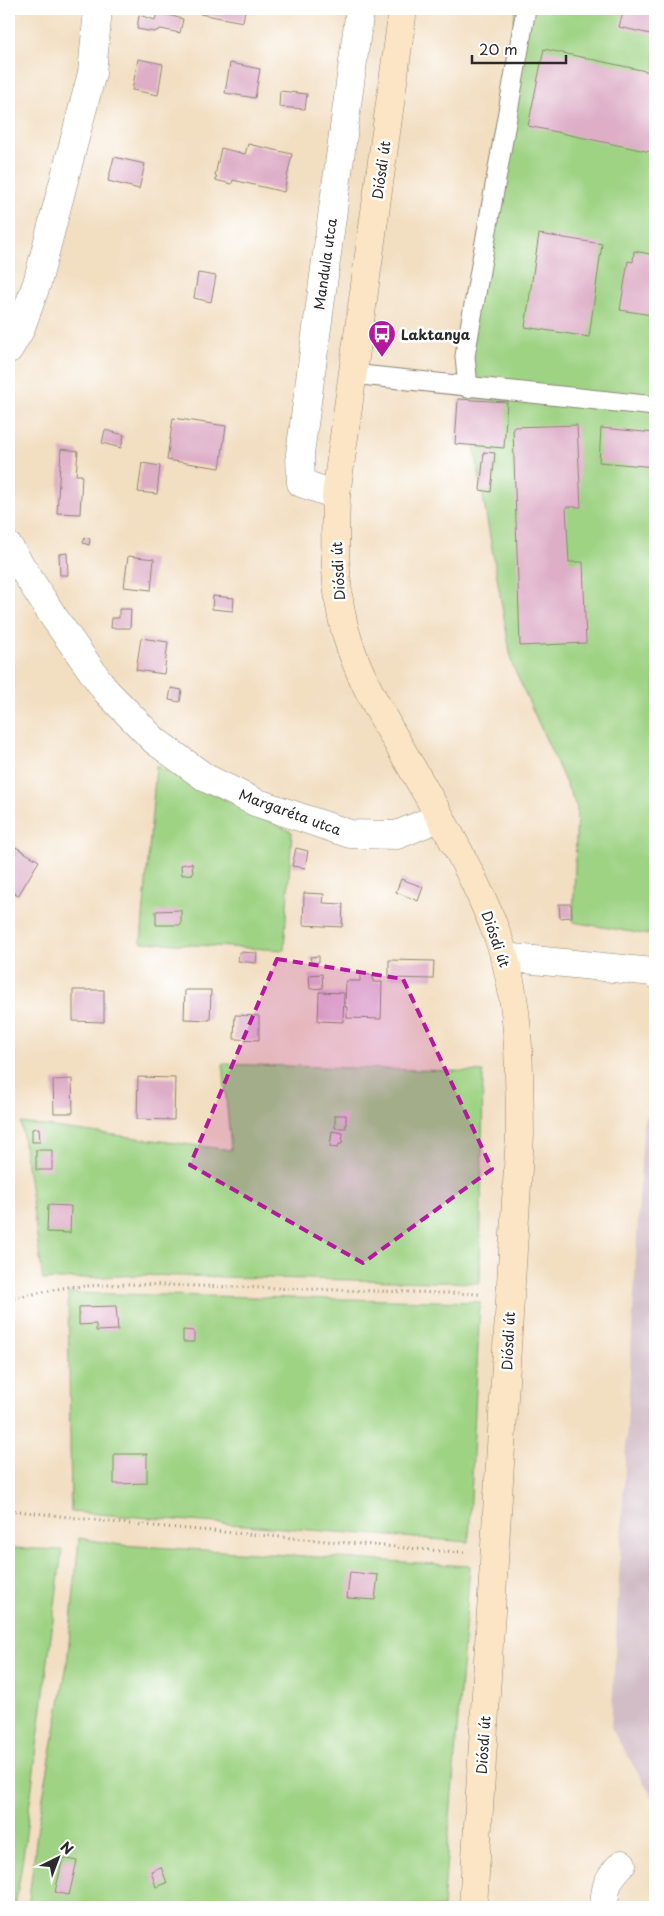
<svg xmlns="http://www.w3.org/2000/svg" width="664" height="1916" font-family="'Playpen Sans',sans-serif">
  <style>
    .industrial { fill: #d2bdc6 }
    .green { fill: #9fd384; stroke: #657f58 }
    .building { fill: #deaec7 }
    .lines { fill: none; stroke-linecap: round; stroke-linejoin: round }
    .lane-casing { stroke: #8e8476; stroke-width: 21 }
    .street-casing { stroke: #8e8476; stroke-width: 29 }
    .secondary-casing { stroke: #8e8476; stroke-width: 29 }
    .path { stroke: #8e8476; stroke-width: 3; stroke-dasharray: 1 4; stroke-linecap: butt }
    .lane { stroke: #fff; stroke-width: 19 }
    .street { stroke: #fff; stroke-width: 28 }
    .secondary { stroke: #fce5c4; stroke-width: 28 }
    .marked { fill: #b5179e; fill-opacity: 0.2; stroke: #b5179e; stroke-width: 4; stroke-dasharray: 10 6; stroke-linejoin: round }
    .labels { text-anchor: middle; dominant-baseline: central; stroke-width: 5; stroke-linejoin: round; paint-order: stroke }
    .street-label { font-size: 14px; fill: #2b2b2b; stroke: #fff }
    .poi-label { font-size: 14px; font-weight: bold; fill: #2b2b2b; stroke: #fff; text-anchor: start }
  </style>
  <rect width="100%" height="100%" fill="#fff"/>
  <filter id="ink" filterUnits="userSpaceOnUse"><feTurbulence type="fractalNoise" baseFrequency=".02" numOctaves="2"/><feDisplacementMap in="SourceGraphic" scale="10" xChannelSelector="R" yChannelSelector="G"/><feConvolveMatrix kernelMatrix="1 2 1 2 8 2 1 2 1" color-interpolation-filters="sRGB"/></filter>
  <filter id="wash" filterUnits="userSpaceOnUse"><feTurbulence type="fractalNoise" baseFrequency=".0096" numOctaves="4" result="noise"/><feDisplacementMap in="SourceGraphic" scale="20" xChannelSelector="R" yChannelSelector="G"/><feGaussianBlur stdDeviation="1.12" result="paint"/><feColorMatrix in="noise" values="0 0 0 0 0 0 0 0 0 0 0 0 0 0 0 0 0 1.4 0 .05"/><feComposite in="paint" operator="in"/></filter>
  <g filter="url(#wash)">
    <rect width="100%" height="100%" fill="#f2dec1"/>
    <path class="industrial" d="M655,1101V1802L611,1728L643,1124Z"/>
    <path class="green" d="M516,9H655V936L573,922L577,808L512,664L464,387L461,360Z
      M156,766L292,832L284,950L141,942Z
      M223,1064L483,1072L480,1283L139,1275L43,1280L21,1123L231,1150Z
      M68,1293L480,1302L469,1542L71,1512Z
      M79,1538L120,1545L470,1566L443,1907H28L38,1825L67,1664Z
      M9,1548L62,1550L23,1857L15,1907H9Z"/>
    <g id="blocks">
      <path class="building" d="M201,9H245L243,22L200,14Z
        M624,9H655V35L619,27Z
        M157,12L183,19L180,33L161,29L154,32L137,29L139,15L155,20Z
        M544,49L655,73V153L528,126Z
        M138,59L163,64L158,95L132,90Z
        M230,63L260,69L255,98L225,93Z
        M280,91L307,94L305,109L279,107Z
        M248,144L292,154L284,192L233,180L232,184L215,180L217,176H215L221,148L245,154Z
        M114,157L145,164L139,189L108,181Z
        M539,234L602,244L589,337L525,327Z
        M634,251L655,255V291L652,315L620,310L628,261L633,262Z
        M198,273L216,276L211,302L194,298Z
        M458,399L507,402L504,448L455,444Z
        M173,418L226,426L220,468L167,460Z
        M577,425L581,507H566L569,562H583L586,643L520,646L513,427Z
        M601,428L655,433V467L599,462Z
        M105,430L124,435L121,448L102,443Z
        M61,449L78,451L76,475H82L80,514L57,513Z
        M484,452L495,453L491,492L480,490Z
        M142,463L160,466L157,494L138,492Z
        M85,537L90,539L89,545L83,543Z
        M67,553L68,575H60L59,554Z
        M128,556L154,559L151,590L124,587Z
        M213,596L234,598L233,611L212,609Z
        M119,609H131L130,628H111L112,618H119Z
        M141,638L168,642L164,674L136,670Z
        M171,688L182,690L180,702L169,700Z
        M9,843L39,861L18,896L9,890Z
        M296,848L308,851L305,868L292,866Z
        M192,863L193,874L182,875L181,865Z
        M401,879L423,887L418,901L396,892Z
        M304,893L324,894L323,903L343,904L342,927L303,925Z
        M559,904H571L572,917L560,918Z
        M181,910V925H156V911Z
        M239,952L257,953L256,963L238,961Z
        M319,956V962H311L310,957Z
        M389,960L434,961L433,979L389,978Z
        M322,974L323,988L310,989L309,975Z
        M360,974L373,975V982H382L381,1019L347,1018V1007H345L346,981H360Z
        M73,990H104V1022L73,1021Z
        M185,990H211L210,1020L184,1019Z
        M319,992L344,993L343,1022L318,1021Z
        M235,1015L259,1016V1040L234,1039Z
        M138,1077L175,1078L174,1120L137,1119Z
        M72,1079L73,1113H54L53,1080Z
        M335,1115H346V1128H335Z
        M39,1128L40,1142H32V1129Z
        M332,1131L343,1133L342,1144H339L338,1148L330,1147Z
        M36,1150H52V1170H36Z
        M48,1205L71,1206L70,1233L47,1232Z
        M116,1306L118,1330L96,1331V1324L79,1325V1307Z
        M183,1330L194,1331V1342H183Z
        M114,1454H147V1483L114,1484Z
        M350,1572L378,1575L375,1600L347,1598Z
        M654,1600H655V1644H653Z
        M63,1858L77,1861L69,1895L55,1892Z
        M161,1867L167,1883L156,1887L151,1871Z"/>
    </g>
  </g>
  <g filter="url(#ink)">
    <use href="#blocks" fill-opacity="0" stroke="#8e8476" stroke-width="1"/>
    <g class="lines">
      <defs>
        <path id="lane" d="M352,374L655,406
          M468,388L465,356L526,9"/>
        <path id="street" d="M9,349L20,330L37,283L92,73L98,9
          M336,495L301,483L300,454L360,9
          M9,547L53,616L106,691L155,741L206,778L255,802L350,834L397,835L440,817
          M504,957L653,972L655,974
          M604,1907C605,1887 607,1879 622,1864"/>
        <path id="secondary" d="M403,9L336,495C335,541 333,585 345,630C357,675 382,715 405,756C439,815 474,873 498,937C521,1000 519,1069 520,1135L473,1907"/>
      </defs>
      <use href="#lane" class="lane-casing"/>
      <use href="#street" class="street-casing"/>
      <use href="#secondary" class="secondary-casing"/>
      <path class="path" d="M9,1299L68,1287L128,1284L481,1294
        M10,1510L119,1523L442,1551L465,1552"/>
      <use href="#lane" class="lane"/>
      <use href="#street" class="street"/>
      <use href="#secondary" class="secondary"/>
    </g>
  </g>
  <path class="marked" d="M277,959L403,979L492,1169L363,1263L190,1165Z"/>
  <defs>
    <symbol id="bus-pin" viewBox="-11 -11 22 30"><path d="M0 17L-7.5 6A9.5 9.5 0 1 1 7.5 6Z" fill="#b5179e" stroke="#fff"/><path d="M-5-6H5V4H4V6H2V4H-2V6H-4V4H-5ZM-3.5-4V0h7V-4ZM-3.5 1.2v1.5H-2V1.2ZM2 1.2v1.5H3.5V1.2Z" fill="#fff"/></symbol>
  </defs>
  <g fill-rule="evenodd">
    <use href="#bus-pin" x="366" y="318" width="32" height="43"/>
  </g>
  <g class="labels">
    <g class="street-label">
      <text transform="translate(381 170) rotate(-82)">Diósdi út</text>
      <text transform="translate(325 264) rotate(-82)">Mandula utca</text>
      <text transform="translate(338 571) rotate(-93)">Diósdi út</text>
      <text transform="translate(290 812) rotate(20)">Margaréta utca</text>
      <text transform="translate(496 939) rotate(71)">Diósdi út</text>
      <text transform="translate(508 1341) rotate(-87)">Diósdi út</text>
      <text transform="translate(483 1745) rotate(-86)">Diósdi út</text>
    </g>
    <g class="poi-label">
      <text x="401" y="334">Laktanya</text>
    </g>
  </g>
  <rect width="664" height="1916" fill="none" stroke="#fff" stroke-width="30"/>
  <g transform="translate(58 1858) rotate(42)" stroke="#ffffff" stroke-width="4" paint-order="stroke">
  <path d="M0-4L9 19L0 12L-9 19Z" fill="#2b2b2b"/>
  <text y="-8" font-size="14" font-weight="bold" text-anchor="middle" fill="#2b2b2b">N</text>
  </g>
  <path d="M472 55v8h94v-8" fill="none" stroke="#2b2b2b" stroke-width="2.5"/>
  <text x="479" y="55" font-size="15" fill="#2b2b2b" stroke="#ffffff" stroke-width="4" paint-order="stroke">20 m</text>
</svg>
